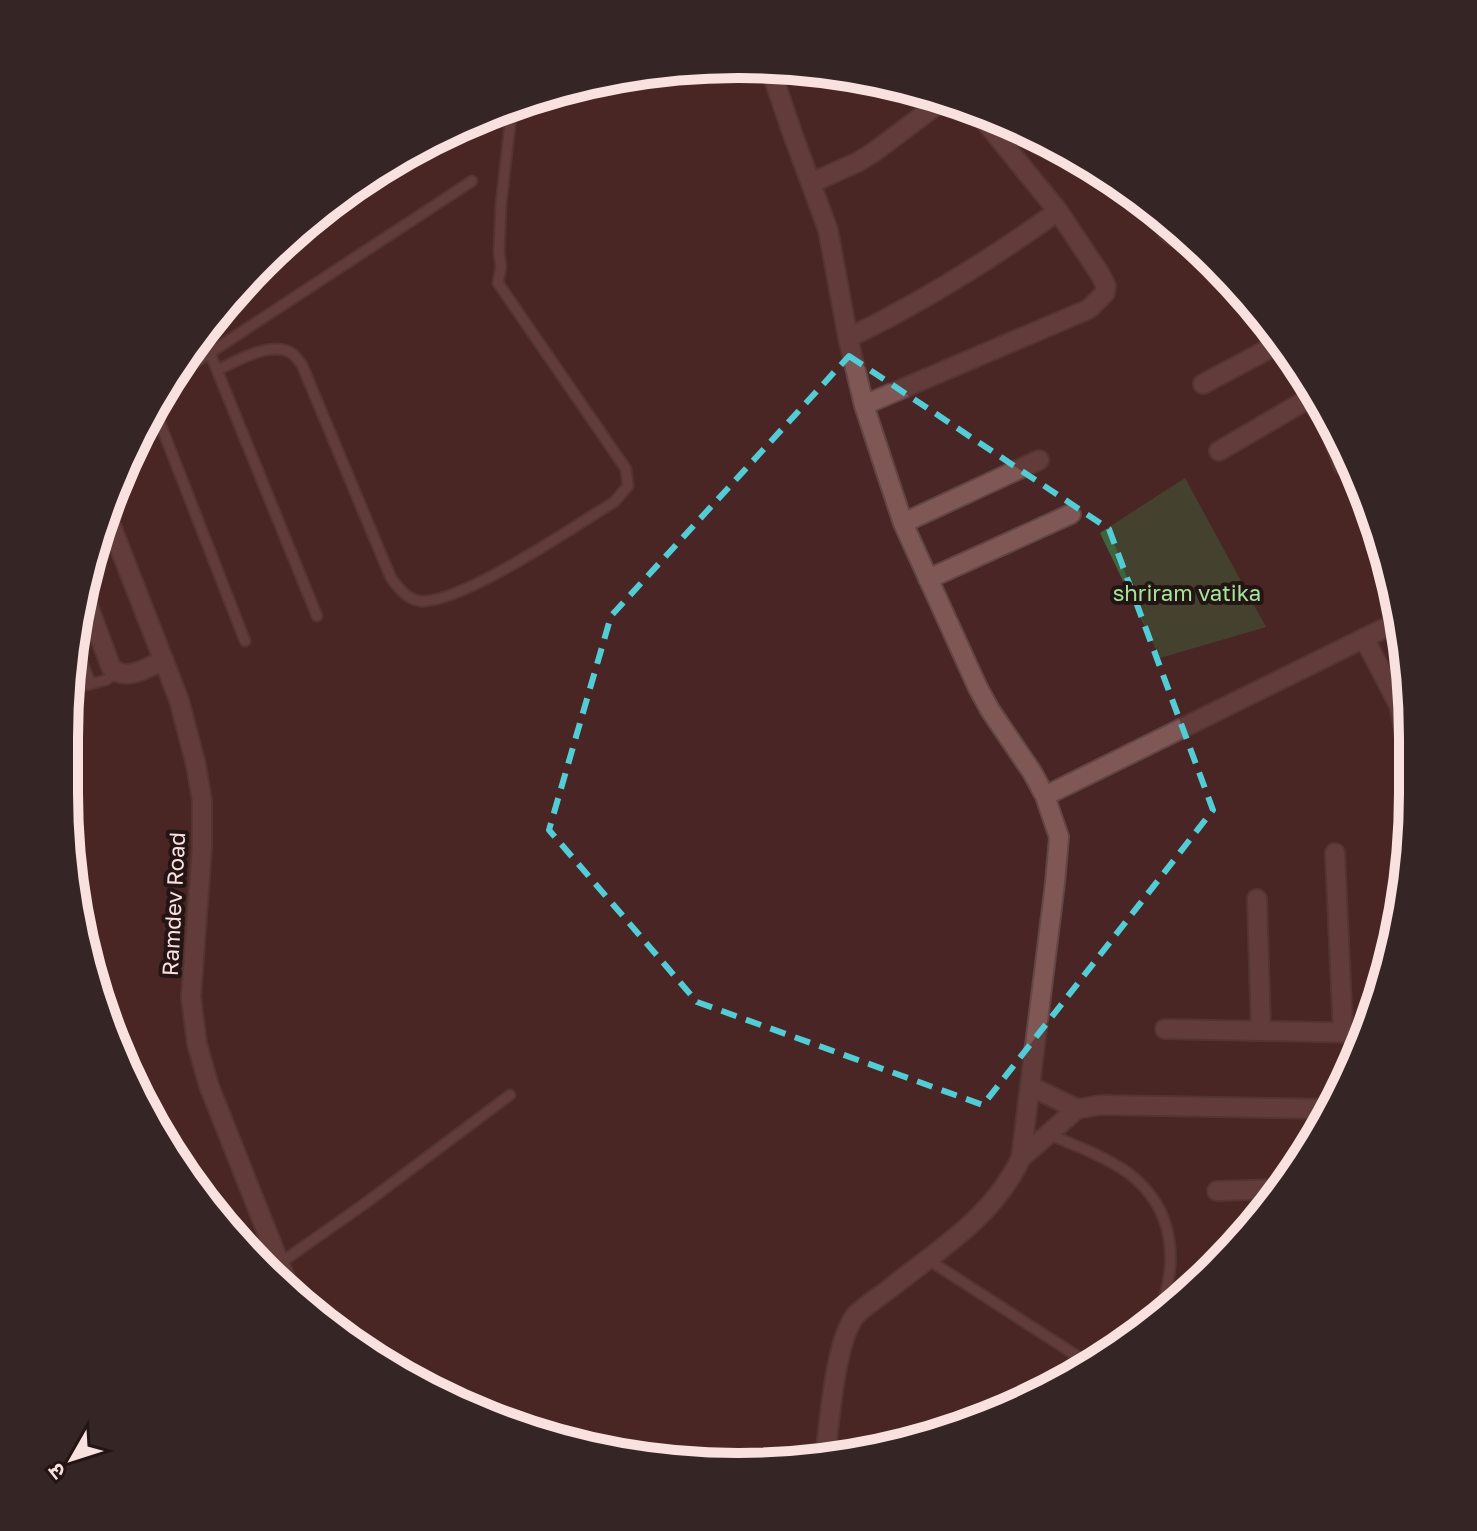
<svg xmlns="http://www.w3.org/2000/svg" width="1477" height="1531" font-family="'Golos Text','Noto Sans Devanagari',sans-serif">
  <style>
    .green { fill: #3f633c }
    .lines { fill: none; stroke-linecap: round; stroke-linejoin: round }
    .lane-casing { stroke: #624544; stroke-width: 13 }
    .street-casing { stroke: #624544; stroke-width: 22 }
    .lane { stroke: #7f5856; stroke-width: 9 }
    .street { stroke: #7f5856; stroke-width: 18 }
    .marked { fill: none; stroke: #52ccd5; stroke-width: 6; stroke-dasharray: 16 10; stroke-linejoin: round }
    .labels { text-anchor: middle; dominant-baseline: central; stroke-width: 8; stroke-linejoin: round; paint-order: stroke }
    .park-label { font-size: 22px; fill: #a3e59c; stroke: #241514 }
    .street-label { font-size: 22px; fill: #f8e1df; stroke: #241514 }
    .rim { fill: none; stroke: #f8e1df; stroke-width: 10 }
  </style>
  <rect width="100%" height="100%" fill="#492625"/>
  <path class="green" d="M1185,478L1266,627L1160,658L1100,533Z
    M1227,1235L1237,1242L1207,1275Z"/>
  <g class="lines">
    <defs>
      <path id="lane" d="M210,353L317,616
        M217,370C238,361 272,339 293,354C296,357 299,361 302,365L391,578C399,588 406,599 420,601C460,605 576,525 614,502L628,486L626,469L498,283L501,266L499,252L501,204L512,107
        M170,379L472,181
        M153,405L245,641
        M72,639L91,684
        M71,689L106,680L116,673
        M1048,1134C1074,1145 1104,1156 1127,1172C1177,1209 1179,1265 1157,1319
        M927,1259L1091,1365
        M279,1264L367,1202L510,1095"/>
      <path id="street" d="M770,68L793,135L828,230L848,338L864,405L884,466L903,523L978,688L990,710L1032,772L1045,796L1059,837L1055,883L1021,1158C994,1216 941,1248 893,1286C882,1295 864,1306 855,1316C835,1342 829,1425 825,1459
        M811,183L858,162L874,152L946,98
        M1159,214L1168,232L1175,237L1187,236
        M848,338C923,302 990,260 1058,211
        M1203,384L1282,342
        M864,405L1089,309L1105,293L1106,286L1100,274L1058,211L975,109
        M1322,406L1343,465
        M1219,451L1315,395
        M105,510L179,700L196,765L202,801V848L191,997L197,1044L209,1086L294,1300
        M903,523L1039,460
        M928,579L1071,514
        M83,592L111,667C125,683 148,667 164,660
        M1364,638L1399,705L1406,736L1412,803
        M1045,796L1399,621
        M1335,853L1343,1032
        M1257,899L1261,1031
        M1165,1029L1365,1033
        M1030,1086L1077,1109
        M1021,1158L1077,1109L1101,1105L1332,1109
        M1217,1191L1283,1189"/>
    </defs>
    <use href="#lane" class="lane-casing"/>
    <use href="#street" class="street-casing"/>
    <use href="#lane" class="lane"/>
    <use href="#street" class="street"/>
  </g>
  <path d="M0 0H1477V1531H0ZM849,356L1109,529L1213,810L983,1105L697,1002L549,830L611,616Z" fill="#492625" fill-opacity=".55" fill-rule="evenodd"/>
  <path class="marked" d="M849,356L1109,529L1213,810L983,1105L697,1002L549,830L611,616Z"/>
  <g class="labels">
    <g class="park-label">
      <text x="1187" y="592">shriram vatika</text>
    </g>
    <g class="street-label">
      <text transform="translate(173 904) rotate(-87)">Ramdev Road</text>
    </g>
  </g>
  <path d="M0 0H1477V1531H0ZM738 78H739A660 660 0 0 1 1399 738V793A660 660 0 0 1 739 1453H738A660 660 0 0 1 78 793V738A660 660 0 0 1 738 78Z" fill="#352524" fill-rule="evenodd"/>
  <path class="rim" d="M738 78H739A660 660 0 0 1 1399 738V793A660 660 0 0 1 739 1453H738A660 660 0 0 1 78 793V738A660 660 0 0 1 738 78Z"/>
  <g transform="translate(72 1459) rotate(231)" stroke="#241514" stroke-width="6" paint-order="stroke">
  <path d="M0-6L14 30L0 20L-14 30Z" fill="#f8e1df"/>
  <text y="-12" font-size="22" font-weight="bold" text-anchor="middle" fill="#f8e1df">उ</text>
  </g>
</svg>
